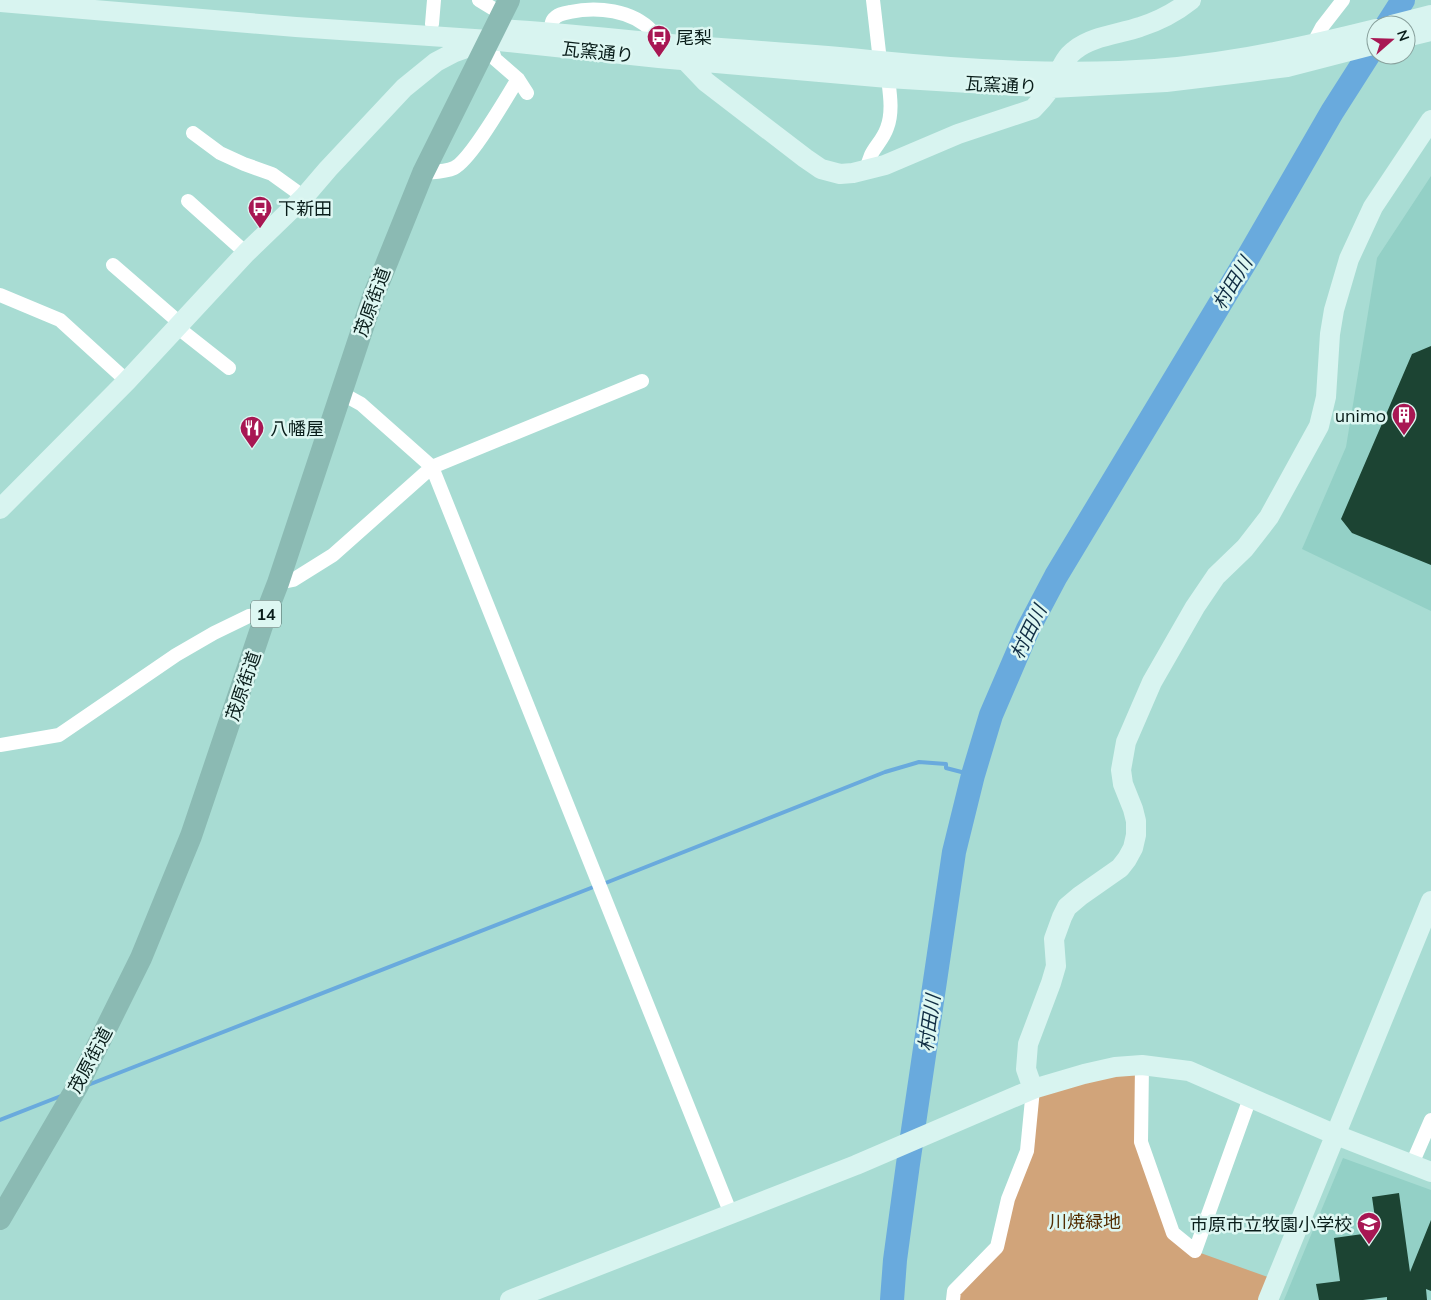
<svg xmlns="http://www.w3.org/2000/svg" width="1431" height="1300" font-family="Mulish,'Noto Sans JP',sans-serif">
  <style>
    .built { fill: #93d0c6 }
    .green { fill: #d1a47a }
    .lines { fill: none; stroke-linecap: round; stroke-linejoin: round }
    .stream { stroke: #69aadd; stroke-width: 4 }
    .river { stroke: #69aadd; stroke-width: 24 }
    .building { fill: #1c4433 }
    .street { stroke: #fff; stroke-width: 14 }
    .secondary { stroke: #d8f4f0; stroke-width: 20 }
    .primary { stroke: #8bbab3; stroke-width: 22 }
    .labels { text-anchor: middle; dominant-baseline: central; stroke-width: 5; stroke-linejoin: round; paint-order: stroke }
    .shield { fill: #ddf7f2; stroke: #495e5b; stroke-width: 1 }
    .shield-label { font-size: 16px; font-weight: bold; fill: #091d1a }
    .poi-label { font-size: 18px; fill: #091d1a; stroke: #ddf7f2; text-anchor: start }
    .street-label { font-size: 18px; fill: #091d1a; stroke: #ddf7f2 }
    .park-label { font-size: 18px; fill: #522c00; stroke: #ddf7f2 }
    .water-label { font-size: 19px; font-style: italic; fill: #102d43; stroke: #ddf7f2 }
  </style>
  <rect width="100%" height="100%" fill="#a8dcd3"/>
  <path class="built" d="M1431,176V611L1302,549L1346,447L1377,258Z
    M1343,1158L1431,1190V1300H1284Z"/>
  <path class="green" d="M1142,1065L1141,1142L1173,1233L1195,1251L1276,1280L1268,1300H953L997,1246L1027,1151L1033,1089Z"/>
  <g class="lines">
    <path class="stream" d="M603,884L885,772L919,762L946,764V768L973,775
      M88,1085L596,886
      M0,1120L61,1096"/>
    <path class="river" d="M1387,25L1403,0
      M892,1300L895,1260L908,1164L954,852L973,775L991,715L1028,629L1056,576L1247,259L1332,112L1376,43"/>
  </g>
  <path class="building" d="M1431,346V565L1352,533L1341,519L1412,354Z
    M1399,1193L1410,1272L1431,1220V1291L1426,1289L1427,1300H1387V1297L1363,1300H1319L1316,1284L1340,1281L1334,1238L1377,1232L1372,1197Z"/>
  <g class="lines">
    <path class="street" d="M479,0L502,14
      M873,0L880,61
      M432,24L434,0
      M550,31C551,28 551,23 553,20C557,14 564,13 570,12C597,6 632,10 652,31L651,42
      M489,40L495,59L518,79L527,93
      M1313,44L1322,27L1343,0
      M193,133L220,153L244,164L272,174L304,197
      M867,170C869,149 881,145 887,128C893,113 890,94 888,78
      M423,173C432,172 445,172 454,168C471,160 506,98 518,79
      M188,201L246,253
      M113,265L181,324
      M0,295L60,320L127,381
      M177,327L229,368
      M341,393L361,404L432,467L731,1214
      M278,583L293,580L333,555L432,467L642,381
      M0,745L59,735L176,655L214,633L249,616L266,614
      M1142,1065L1141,1142L1173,1233L1195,1251L1250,1098
      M1412,1164L1431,1120
      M953,1300L954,1291L997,1247L1008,1199L1027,1151L1033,1089"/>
    <path class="secondary" d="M0,2L296,27L489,40L659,58L888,78L1051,88L1166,82L1249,72L1287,67L1376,44
      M1392,25L1431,15
      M501,29C554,32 607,38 660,43C733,50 807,53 880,61C960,69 1039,74 1119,71C1206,68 1292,50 1376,29
      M1406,37L1431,31
      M686,61L706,82L805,158L821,169L840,174L853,173L885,165L958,134L1033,109C1039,103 1045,96 1050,89C1059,76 1062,59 1075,50C1092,36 1120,34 1140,27C1159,21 1176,12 1191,0
      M0,509L127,381L246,253L304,197L328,169L404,88L436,62L455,52L480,43
      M1033,1089L1026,1069L1028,1044L1051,983L1056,966L1054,939L1062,917L1067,907L1080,896L1120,868L1127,859L1133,848L1136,835V821L1133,809L1123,784L1121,770L1126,742L1152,682L1195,607L1216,576L1245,548L1269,517L1319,426L1326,397L1330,334L1334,310L1349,259L1373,207L1431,120
      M510,1300L856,1165L1033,1089L1084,1074L1115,1067L1142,1065L1189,1071L1336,1135L1431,1172
      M1268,1300L1431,901"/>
    <path class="primary" d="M0,1219L77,1087L141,958L191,836L266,614L278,583L373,297L423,173L509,0"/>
  </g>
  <defs>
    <symbol id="bus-pin" viewBox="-11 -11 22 30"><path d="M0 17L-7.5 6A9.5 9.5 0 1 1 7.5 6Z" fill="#a81753" stroke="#ddf7f2"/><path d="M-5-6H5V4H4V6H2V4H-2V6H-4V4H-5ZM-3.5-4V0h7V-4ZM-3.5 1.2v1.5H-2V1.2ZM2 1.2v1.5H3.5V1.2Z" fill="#fff"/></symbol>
    <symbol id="building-pin" viewBox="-11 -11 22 30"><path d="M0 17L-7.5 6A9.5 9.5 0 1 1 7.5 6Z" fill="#a81753" stroke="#ddf7f2"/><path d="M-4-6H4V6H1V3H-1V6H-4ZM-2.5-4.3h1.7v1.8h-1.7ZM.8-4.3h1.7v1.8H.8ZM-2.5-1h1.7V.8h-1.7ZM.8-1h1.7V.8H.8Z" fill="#fff"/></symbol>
    <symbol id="restaurant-pin" viewBox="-11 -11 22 30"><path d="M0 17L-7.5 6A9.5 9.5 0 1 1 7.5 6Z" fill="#a81753" stroke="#ddf7f2"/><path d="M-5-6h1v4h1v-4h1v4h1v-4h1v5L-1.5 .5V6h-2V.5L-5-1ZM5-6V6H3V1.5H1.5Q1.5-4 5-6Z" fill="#fff"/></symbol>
    <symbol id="school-pin" viewBox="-11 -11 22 30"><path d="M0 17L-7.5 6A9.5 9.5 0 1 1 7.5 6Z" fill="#a81753" stroke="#ddf7f2"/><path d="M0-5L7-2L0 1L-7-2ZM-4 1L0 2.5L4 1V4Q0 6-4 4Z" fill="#fff"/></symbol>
  </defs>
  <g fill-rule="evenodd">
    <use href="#bus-pin" x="645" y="23" width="28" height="38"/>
    <use href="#bus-pin" x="246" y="194" width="28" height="38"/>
    <use href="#building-pin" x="1390" y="401" width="28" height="38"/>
    <use href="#restaurant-pin" x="238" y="414" width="28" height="38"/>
    <use href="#school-pin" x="1355" y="1210" width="28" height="38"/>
  </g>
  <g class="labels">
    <rect class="shield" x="251" y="600.5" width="30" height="27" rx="4"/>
    <g class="shield-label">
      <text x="266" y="614">14</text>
    </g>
    <g class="poi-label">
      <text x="676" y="37">尾梨</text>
      <text x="278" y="208">下新田</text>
      <text x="1386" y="415" text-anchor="end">unimo</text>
      <text x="270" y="428">八幡屋</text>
      <text x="1352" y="1224" text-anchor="end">市原市立牧園小学校</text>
    </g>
    <g class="street-label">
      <text transform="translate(598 52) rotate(6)">瓦窯通り</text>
      <text transform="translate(1001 85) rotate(3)">瓦窯通り</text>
      <text transform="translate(372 302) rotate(-70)">茂原街道</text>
      <text transform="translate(243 686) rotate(-71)">茂原街道</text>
      <text transform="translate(90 1060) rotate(-62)">茂原街道</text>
    </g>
    <g class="park-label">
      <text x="1085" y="1221">川焼緑地</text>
    </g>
    <g class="water-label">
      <text transform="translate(1232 283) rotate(-59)">村田川</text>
      <text transform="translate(1028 632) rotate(-64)">村田川</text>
      <text transform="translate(929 1023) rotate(-82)">村田川</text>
    </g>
  </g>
  <g transform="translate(1391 40) rotate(70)"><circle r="24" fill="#ddf7f2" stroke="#88a09c"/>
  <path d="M0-4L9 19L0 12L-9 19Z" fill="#a81753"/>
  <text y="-8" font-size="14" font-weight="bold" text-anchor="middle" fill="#091d1a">N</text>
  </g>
</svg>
